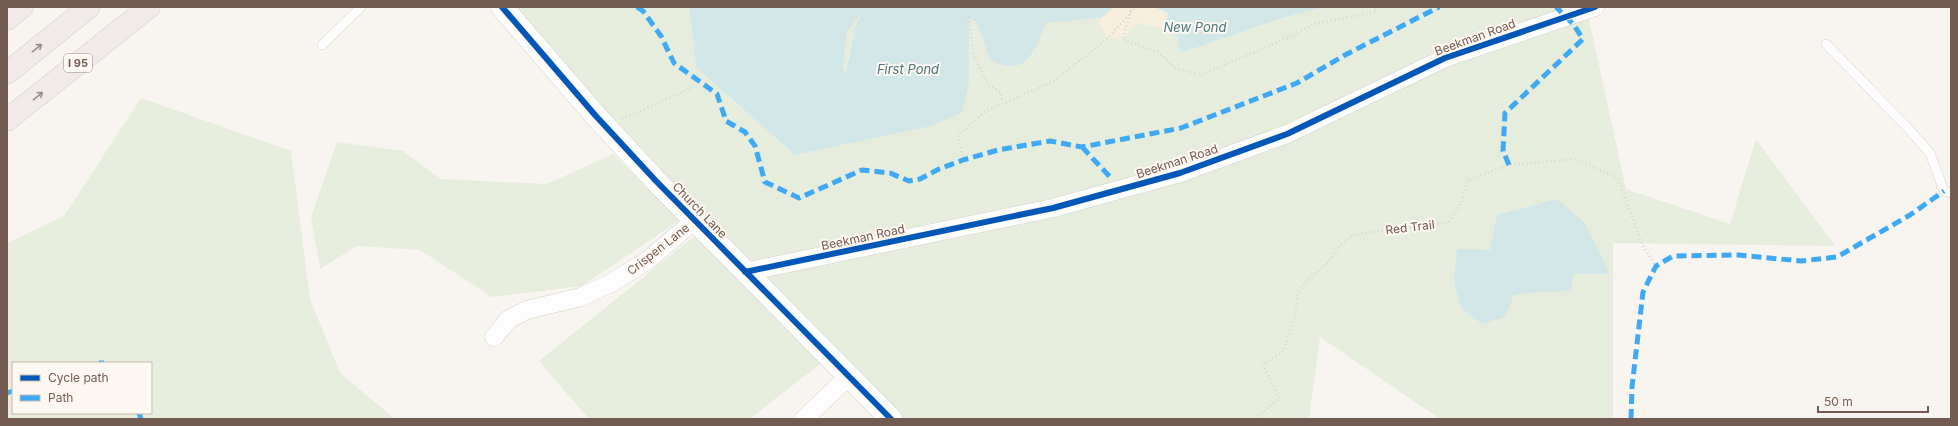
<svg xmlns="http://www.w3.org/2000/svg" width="1958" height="426" font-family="Inter,sans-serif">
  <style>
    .green { fill: #e7eddc; fill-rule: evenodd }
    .sand { fill: #f7eedc }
    .water { fill: #d2e7e7; fill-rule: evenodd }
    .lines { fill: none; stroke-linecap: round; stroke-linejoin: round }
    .lane-casing { stroke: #d7d1cd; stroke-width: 10 }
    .street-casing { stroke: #d7d1cd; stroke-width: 19 }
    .secondary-casing { stroke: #d7d0cc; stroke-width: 23 }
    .highway-casing { stroke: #d9d1cd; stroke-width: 23 }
    .path { stroke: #dad4d0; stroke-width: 2.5; stroke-dasharray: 1 3; stroke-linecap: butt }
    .lane { stroke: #fefdfd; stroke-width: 9 }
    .street { stroke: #fefdfd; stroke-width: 18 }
    .secondary { stroke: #fefdfd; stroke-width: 22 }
    .highway { stroke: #f0eae8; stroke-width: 22 }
    .quiet { stroke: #3fa9f5; stroke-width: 5; stroke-dasharray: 10 5; stroke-linecap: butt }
    .cycleway-casing { stroke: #fef8f2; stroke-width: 8 }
    .cycleway { stroke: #0057b8; stroke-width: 6 }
    .oneway { stroke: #9f8d86 }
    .labels { text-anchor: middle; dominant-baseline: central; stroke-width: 4; stroke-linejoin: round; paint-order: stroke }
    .shield { fill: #fef8f2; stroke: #9d8a81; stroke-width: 1 }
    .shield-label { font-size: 11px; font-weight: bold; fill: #745b51 }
    .street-label { font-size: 12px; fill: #745b51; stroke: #fef8f2 }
    .water-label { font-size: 13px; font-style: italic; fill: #49797e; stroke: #fef8f2 }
  </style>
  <rect width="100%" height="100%" fill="#f8f4f0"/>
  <path class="green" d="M502,7H689L696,67L795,155L932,126L969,83V17L977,23L990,60L997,62L1032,56L1046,23L1101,18L1115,7H1154L1177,37L1180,53C1229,38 1276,17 1326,7H1595L1587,10L1626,189L1730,224L1756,139L1835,246L1613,243V419H1440L1320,337L1309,419H891ZM1579,13L1297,129L1445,58Z
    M862,13L849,53L845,78L843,67L847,32Z
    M141,98L291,151L310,299L340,373L395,419H7V243L64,216ZM13,363H151V413H13Z
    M337,142L403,151L441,179L501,182L547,184L613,154L680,220L582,286L492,297L420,250L357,246L320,269L311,217Z
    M696,235L823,362L749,419H589L539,361Z"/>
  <path class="sand" d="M1115,7H1154L1168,13L1170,19L1166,29L1138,23L1122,39L1108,38L1099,24L1101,18Z"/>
  <path class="water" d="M689,7H1115L1101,18L1046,23C1038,41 1033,68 1008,66C1003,66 996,62 990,60L977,23L969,17V83L962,112L932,126L795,155L696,67ZM861,14L855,28L845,76L843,67L847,32Z
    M1154,7H1326C1276,17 1229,38 1180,53L1177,37L1166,29L1168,13Z
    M1557,199L1584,222L1610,274H1574L1571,291L1536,292L1514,295L1505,317L1482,324L1461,308L1454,282L1457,249L1490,250L1497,215Z"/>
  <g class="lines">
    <defs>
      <path id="lane" d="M1826,44L1905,125L1930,153L1944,191L1951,193
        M322,45L361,7"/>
      <path id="street" d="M745,272L1053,208L1180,173L1287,134L1445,58L1595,7
        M494,337L509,319L527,310L581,297L611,283L648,260L695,220
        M804,419L849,376"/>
      <path id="secondary" d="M502,7L595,115L656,181L891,419"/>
      <path id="highway" d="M7,19L22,7
        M7,73L89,7
        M7,120L149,7"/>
    </defs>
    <use href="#lane" class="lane-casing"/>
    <use href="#street" class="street-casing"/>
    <use href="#secondary" class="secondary-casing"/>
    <use href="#highway" class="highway-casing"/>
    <path class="path" d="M1128,7L1131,12L1122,39L1158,52L1175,68L1201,75L1292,36L1314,24L1376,12L1374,7
      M969,17L974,56L988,84L1001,93L1002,103
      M622,119L692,88
      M963,160L958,135L985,112L1054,81L1108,38L1136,7
      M1255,419L1279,398L1263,364L1284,351L1287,338L1295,319L1298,293L1307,280L1328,263L1339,246L1351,237L1363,233L1448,223L1461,204L1468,180L1509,165L1576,159L1618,178L1642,244L1656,266"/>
    <use href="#lane" class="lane"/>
    <use href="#street" class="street"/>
    <use href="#secondary" class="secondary"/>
    <use href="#highway" class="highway"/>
    <path class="quiet" d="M637,7L643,11L661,36L674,63L717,94L726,121L745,132L755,146L765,182L799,198L862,170L890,173L909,181L920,179L939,169L963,160L998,150L1050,141L1082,147L1181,128L1297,83L1345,55L1439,7
      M1082,147L1112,179
      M1509,165L1503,151L1505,113L1583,39L1573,24L1556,7
      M99,363H104
      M7,393L13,391
      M139,413L141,419
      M1631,419L1632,387L1643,292L1656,266L1673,256L1738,255L1801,261L1837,257L1910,215L1944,191"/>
    <defs>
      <path id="cycleway" d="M502,7L595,115L656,181L891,419
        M745,272L1053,208L1180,173L1287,134L1445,58L1595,7"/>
    </defs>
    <use href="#cycleway" class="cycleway-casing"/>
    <use href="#cycleway" class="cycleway"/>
  </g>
  <defs><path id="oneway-shaft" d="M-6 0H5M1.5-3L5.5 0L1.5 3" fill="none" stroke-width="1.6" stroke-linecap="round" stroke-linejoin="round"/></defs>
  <g class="oneway">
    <use href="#oneway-shaft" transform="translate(37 48) rotate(-39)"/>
    <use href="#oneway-shaft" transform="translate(38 96) rotate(-39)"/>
  </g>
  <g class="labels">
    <rect class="shield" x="64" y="54" width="28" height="18" rx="3"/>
    <g class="shield-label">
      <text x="78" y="63">I 95</text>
    </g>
    <g class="street-label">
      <text transform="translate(1475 37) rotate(-20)">Beekman Road</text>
      <text transform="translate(1177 161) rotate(-18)">Beekman Road</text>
      <text transform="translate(700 210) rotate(46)">Church Lane</text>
      <text transform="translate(1410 227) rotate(-7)">Red Trail</text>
      <text transform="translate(863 237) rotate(-12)">Beekman Road</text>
      <text transform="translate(658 249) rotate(-38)">Crispen Lane</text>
    </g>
    <g class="water-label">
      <text x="1195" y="27">New Pond</text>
      <text x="908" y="69">First Pond</text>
    </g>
  </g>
  <rect width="1958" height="426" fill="none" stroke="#745b51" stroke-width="16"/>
  <rect x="12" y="362" width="140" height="52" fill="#fef8f2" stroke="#c7b9b2"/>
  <rect x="20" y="375" width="20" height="6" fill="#0057b8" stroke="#c7b9b2"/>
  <text x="48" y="382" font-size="12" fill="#745b51">Cycle path</text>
  <rect x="20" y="395" width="20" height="6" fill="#3fa9f5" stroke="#c7b9b2"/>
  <text x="48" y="402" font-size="12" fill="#745b51">Path</text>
  <path d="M1818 406v6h110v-6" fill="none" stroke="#745b51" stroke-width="2"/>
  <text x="1824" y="406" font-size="12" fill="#745b51" stroke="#fef8f2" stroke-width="3" paint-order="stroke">50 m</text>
</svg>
